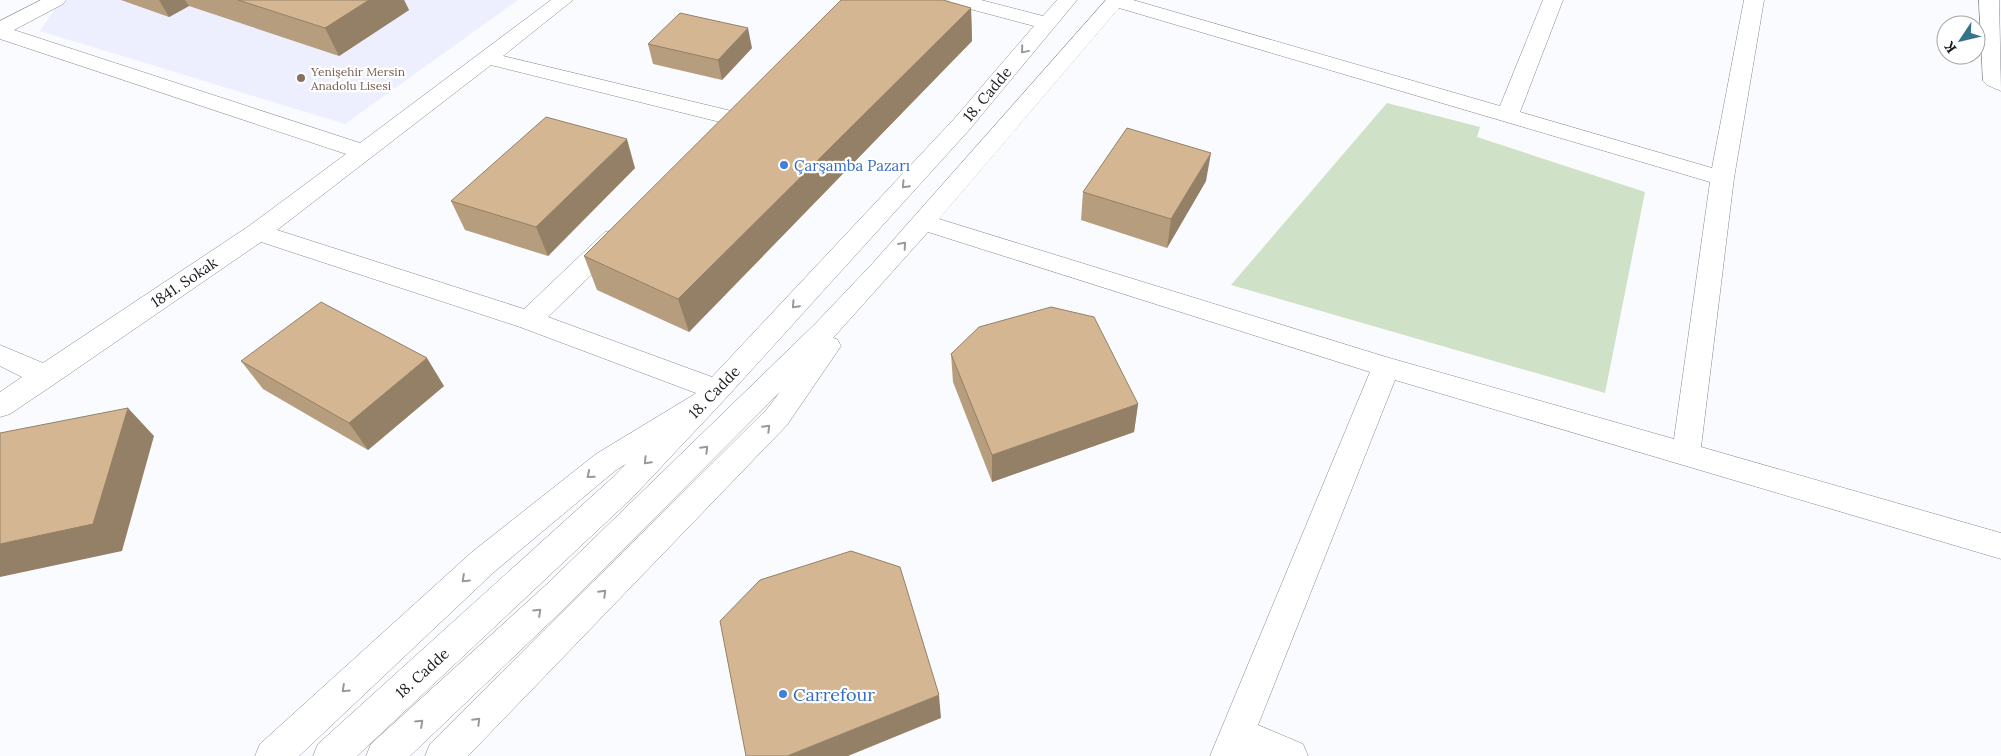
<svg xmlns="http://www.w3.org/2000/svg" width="2001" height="756" font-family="Lora,serif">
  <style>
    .built { fill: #edeffe }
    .green { fill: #cfe1c6 }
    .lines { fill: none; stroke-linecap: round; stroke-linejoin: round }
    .minor-casing { stroke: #888990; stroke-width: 1 }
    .major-casing { stroke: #888990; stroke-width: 1 }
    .minor { fill: #fff; fill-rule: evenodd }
    .major { fill: #fff; fill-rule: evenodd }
    .wall { fill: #b69d7e }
    .shaded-wall { fill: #948066 }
    .building { fill: #d4b792; stroke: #948066 }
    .oneway { stroke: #99999a }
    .education-dot { fill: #8d6e63; stroke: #fff; stroke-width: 2 }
    .shop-dot { fill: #3f7fe0; stroke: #fff; stroke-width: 2 }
    .labels { text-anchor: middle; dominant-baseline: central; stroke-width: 4.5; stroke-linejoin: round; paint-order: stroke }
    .far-education-label { font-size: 12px; fill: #785e54; stroke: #fff; text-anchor: start }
    .street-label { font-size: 15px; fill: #1c1c1f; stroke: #fff }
    .shop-label { font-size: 15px; fill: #366cbe; stroke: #fff; text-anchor: start }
    .near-shop-label { font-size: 18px; fill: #366cbe; stroke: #fff; text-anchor: start }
  </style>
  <rect width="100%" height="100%" fill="#fafbfe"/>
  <path class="built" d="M69,0H518L345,124L40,31L56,7Z"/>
  <path class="green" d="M1387,103L1480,127L1477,137L1645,192L1605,393L1231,285Z"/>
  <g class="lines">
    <defs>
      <path id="minor" d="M41,0H66L63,4L14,30L360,143L551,0H573L503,56L744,114L747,119L744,124L736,126L491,65L277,230L524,309L605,232L614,230L623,232L626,238L623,244L548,317L712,377L954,119L1034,26L951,4L948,0H981L1043,16L1057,0H1077L970,129L727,397L633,497L357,756H313L318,744L611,479L696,393L520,327L261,242L56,383L10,414L0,417V392L22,377L0,366V345L43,363L249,226L346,154L0,39V21Z
        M1106,0H1133L1500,106L1543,0H1563L1520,112L1712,168L1744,0H1764L1734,178L1701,447L2001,533V559L1395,380L1258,725L1303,744L1308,756H1210L1370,372L928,232L833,338L837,339L841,346L787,425L468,756H425L430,744L767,409L780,392L569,604L410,756H366L371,744L547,584L816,323L872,264ZM1119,8L1710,182L1674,439L1386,357L939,219Z
        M1979,0H1999L2001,91L1987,85L1983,81Z"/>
      <path id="major" d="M705,391L715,394L719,402L715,410L616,470L494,572L299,756H255L260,744L472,552L596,454L695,394Z"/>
    </defs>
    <use href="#minor" class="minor-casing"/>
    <use href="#major" class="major-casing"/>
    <use href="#minor" class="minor"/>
    <use href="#major" class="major"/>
  </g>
  <path class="wall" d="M121,0H404L409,10L339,56L189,6L169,17Z
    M971,8L972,41L689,332L597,290L584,256Z
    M648,44L752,48L722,80L653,64Z
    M635,168L548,256L465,230L451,201Z
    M1206,181L1167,248L1081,220L1083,192Z
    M951,354L1138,404L1134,432L992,482L953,382Z
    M241,361L444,386L368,450L263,389Z"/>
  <path class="shaded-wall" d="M159,0H185L189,6L169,17Z
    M369,0H404L409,10L339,56L325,28Z
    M971,8L972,41L689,332L678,299Z
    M748,28L752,48L722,80L718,60Z
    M627,139L635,168L548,256L536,227Z
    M1211,153L1206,181L1167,248L1171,219Z
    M427,358L444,386L368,450L349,423Z
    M1138,404L1134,432L992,482V455Z
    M128,408L154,436L122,551L0,577V544Z
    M939,695L941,718L848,756H787Z"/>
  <path class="building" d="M238,0H369L325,28Z
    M841,0H943L971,8L678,299L584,256Z
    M680,13L748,28L718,60L648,44Z
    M546,117L627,139L536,227L451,201Z
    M1127,128L1211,153L1171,219L1083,192Z
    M321,302L427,358L349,423L241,361Z
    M1051,307L1094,317L1138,404L992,455L951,354L979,327Z
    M128,408L93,524L0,544V433Z
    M851,551L900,567L939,695L787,756H746L720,621L760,580Z"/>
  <defs><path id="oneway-chevron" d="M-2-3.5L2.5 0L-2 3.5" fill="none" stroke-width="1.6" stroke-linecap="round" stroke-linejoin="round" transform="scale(1.25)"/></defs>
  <g class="oneway">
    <use href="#oneway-chevron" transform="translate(1024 50) rotate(130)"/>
    <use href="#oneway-chevron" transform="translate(905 185) rotate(133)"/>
    <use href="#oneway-chevron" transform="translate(903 245) rotate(-49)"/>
    <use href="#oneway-chevron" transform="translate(795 305) rotate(133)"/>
    <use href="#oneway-chevron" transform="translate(767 428) rotate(-45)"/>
    <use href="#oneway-chevron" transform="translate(705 449) rotate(-45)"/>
    <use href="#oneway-chevron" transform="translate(647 461) rotate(134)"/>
    <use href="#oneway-chevron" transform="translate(590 475) rotate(141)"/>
    <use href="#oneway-chevron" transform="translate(465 579) rotate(137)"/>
    <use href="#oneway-chevron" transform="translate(603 593) rotate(-45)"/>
    <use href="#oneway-chevron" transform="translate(538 612) rotate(-43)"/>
    <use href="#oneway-chevron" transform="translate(345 689) rotate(137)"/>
    <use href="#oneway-chevron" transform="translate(477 721) rotate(-45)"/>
    <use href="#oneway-chevron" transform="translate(420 723) rotate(-43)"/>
  </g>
  <circle class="education-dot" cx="301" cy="78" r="5"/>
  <g class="shop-dot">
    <circle cx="784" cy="165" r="5"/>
    <circle cx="783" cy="694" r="5"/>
  </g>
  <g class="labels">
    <g class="far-education-label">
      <text x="311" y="71">Yenişehir Mersin<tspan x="311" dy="14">Anadolu Lisesi</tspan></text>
    </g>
    <g class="street-label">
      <text transform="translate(987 94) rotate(-50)">18. Cadde</text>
      <text transform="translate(184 282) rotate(-34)">1841. Sokak</text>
      <text transform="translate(714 392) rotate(-46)">18. Cadde</text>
      <text transform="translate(422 673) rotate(-42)">18. Cadde</text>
    </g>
    <g class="shop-label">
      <text x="794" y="165">Çarşamba Pazarı</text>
    </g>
    <g class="near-shop-label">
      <text x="793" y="694">Carrefour</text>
    </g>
  </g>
  <g transform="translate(1961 40) rotate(235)"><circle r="24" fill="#ffffff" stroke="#a4a4a5"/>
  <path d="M0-4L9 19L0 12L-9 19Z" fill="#357389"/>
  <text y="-8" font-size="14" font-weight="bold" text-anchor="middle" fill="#1c1c1f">K</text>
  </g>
</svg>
